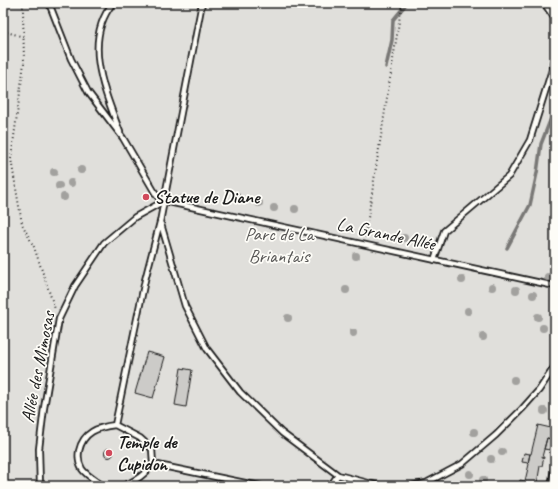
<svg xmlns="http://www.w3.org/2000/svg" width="558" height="489" font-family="Caveat,sans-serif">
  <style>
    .green { fill: #e0dfdb; stroke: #7e7e7c }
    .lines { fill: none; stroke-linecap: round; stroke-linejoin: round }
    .stream { stroke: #797876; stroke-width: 3.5 }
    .building { fill: #cccbc8; stroke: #1c1c1c }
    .lane-casing { stroke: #1c1c1c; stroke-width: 8 }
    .path { stroke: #1c1c1c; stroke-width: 2; stroke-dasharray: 1 3; stroke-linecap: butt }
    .lane { stroke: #fdfcf7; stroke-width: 4.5 }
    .tree { fill: #a2a19e }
    .poi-dot { fill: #d1495b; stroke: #fdfcf7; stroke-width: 1.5 }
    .labels { text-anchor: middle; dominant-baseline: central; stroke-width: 3.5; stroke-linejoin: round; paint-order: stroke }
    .poi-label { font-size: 19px; font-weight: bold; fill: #1c1c1c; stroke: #fdfcf7; text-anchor: start }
    .park-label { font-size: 19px; fill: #575655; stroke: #fdfcf7 }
    .street-label { font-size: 19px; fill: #1c1c1c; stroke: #fdfcf7 }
  </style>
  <rect width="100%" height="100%" fill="#fdfcf7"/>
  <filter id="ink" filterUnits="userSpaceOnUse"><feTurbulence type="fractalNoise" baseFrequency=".025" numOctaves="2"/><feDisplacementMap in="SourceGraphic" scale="8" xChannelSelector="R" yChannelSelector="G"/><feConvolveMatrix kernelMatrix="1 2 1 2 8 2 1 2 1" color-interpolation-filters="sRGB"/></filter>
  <g filter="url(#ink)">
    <path class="green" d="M3,3H555V486H3Z"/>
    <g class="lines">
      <path class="stream" d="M386,67L392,40L393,20L407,3
        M507,248L530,205L537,173L541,144L555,108"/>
    </g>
    <path class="building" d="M147,352L165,357L153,398L135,393Z
      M181,368L192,370L186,407L175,405Z
      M538,425L555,429V440L547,438L542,457H544L542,466H540L537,484L546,486H519L520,480L525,481L529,464L528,463L530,454H531Z
      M547,438L552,439L550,450L544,449Z
      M104.5 453a4.5 4.5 0 1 1 9 0a4.5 4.5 0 1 1-9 0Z
      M524,453L530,454L528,463L522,462Z"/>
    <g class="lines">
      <defs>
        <path id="lane" d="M49,3L71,59L88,92L123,138L157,196L164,201L160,222L145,280L115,425L140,438L152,449L153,464L260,486
          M113,3C82,41 105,92 120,132
          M544,3L555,19
          M164,201L555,286
          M164,201L202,3
          M161,224L185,306L207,349L240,392L282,433L338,475L380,486
          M434,260L444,231L509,176L530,140L555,60
          M426,483L444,486
          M40,486L39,449L44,408L59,319L75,286L104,243L135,217L164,201
          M106,486L102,485C96,481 86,475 82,469C79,464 78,457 79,451C83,432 98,427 115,425
          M124,486C136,480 145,475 153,464
          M330,486L338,475
          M411,486L426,483L462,464L496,435L522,409L539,390L555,366
          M551,486L555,464"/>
      </defs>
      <use href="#lane" class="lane-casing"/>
      <path class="path" d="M24,3L23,7L24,63L11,159L22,224L34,247L55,309
        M3,31L24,37
        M365,237L402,3"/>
      <use href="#lane" class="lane"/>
    </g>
    <g class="tree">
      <circle cx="81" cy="170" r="4"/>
      <circle cx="54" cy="172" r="4"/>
      <circle cx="71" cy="183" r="4"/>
      <circle cx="59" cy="186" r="4"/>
      <circle cx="64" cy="197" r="4"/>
      <circle cx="237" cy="197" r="4"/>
      <circle cx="259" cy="203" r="4"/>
      <circle cx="274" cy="208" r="4"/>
      <circle cx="295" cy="209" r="4"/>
      <circle cx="404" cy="238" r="4"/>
      <circle cx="356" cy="256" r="4"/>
      <circle cx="548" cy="277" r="4"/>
      <circle cx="462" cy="280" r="4"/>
      <circle cx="492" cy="287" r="4"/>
      <circle cx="346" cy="290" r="4"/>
      <circle cx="516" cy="290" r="4"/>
      <circle cx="533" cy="295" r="4"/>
      <circle cx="468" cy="311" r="4"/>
      <circle cx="538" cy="317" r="4"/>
      <circle cx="288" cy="318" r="4"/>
      <circle cx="543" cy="328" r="4"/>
      <circle cx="353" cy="333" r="4"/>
      <circle cx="483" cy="337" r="4"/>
      <circle cx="514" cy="380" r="4"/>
      <circle cx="544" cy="411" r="4"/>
      <circle cx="474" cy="432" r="4"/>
      <circle cx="502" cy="452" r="4"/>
      <circle cx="491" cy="459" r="4"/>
      <circle cx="470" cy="474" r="4"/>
      <circle cx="483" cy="480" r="4"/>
    </g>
  </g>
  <g class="poi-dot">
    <circle cx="146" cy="197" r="4"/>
    <circle cx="109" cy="453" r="4"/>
  </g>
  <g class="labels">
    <g class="poi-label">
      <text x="154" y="197">Statue de Diane</text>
      <text x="117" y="442">Temple de<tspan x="117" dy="22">Cupidon</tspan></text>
    </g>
    <g class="park-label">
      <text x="279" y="234">Parc de La<tspan x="279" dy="22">Briantais</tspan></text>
    </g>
    <g class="street-label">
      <text transform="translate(386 234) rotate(12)">La Grande Allée</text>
      <text transform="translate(38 367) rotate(-79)">Allée des Mimosas</text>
    </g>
  </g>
  <rect width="558" height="489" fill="none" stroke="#fdfcf7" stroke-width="16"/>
  <rect x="8" y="8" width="542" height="473" fill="none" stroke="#1c1c1c" stroke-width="1.5" filter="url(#ink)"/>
</svg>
